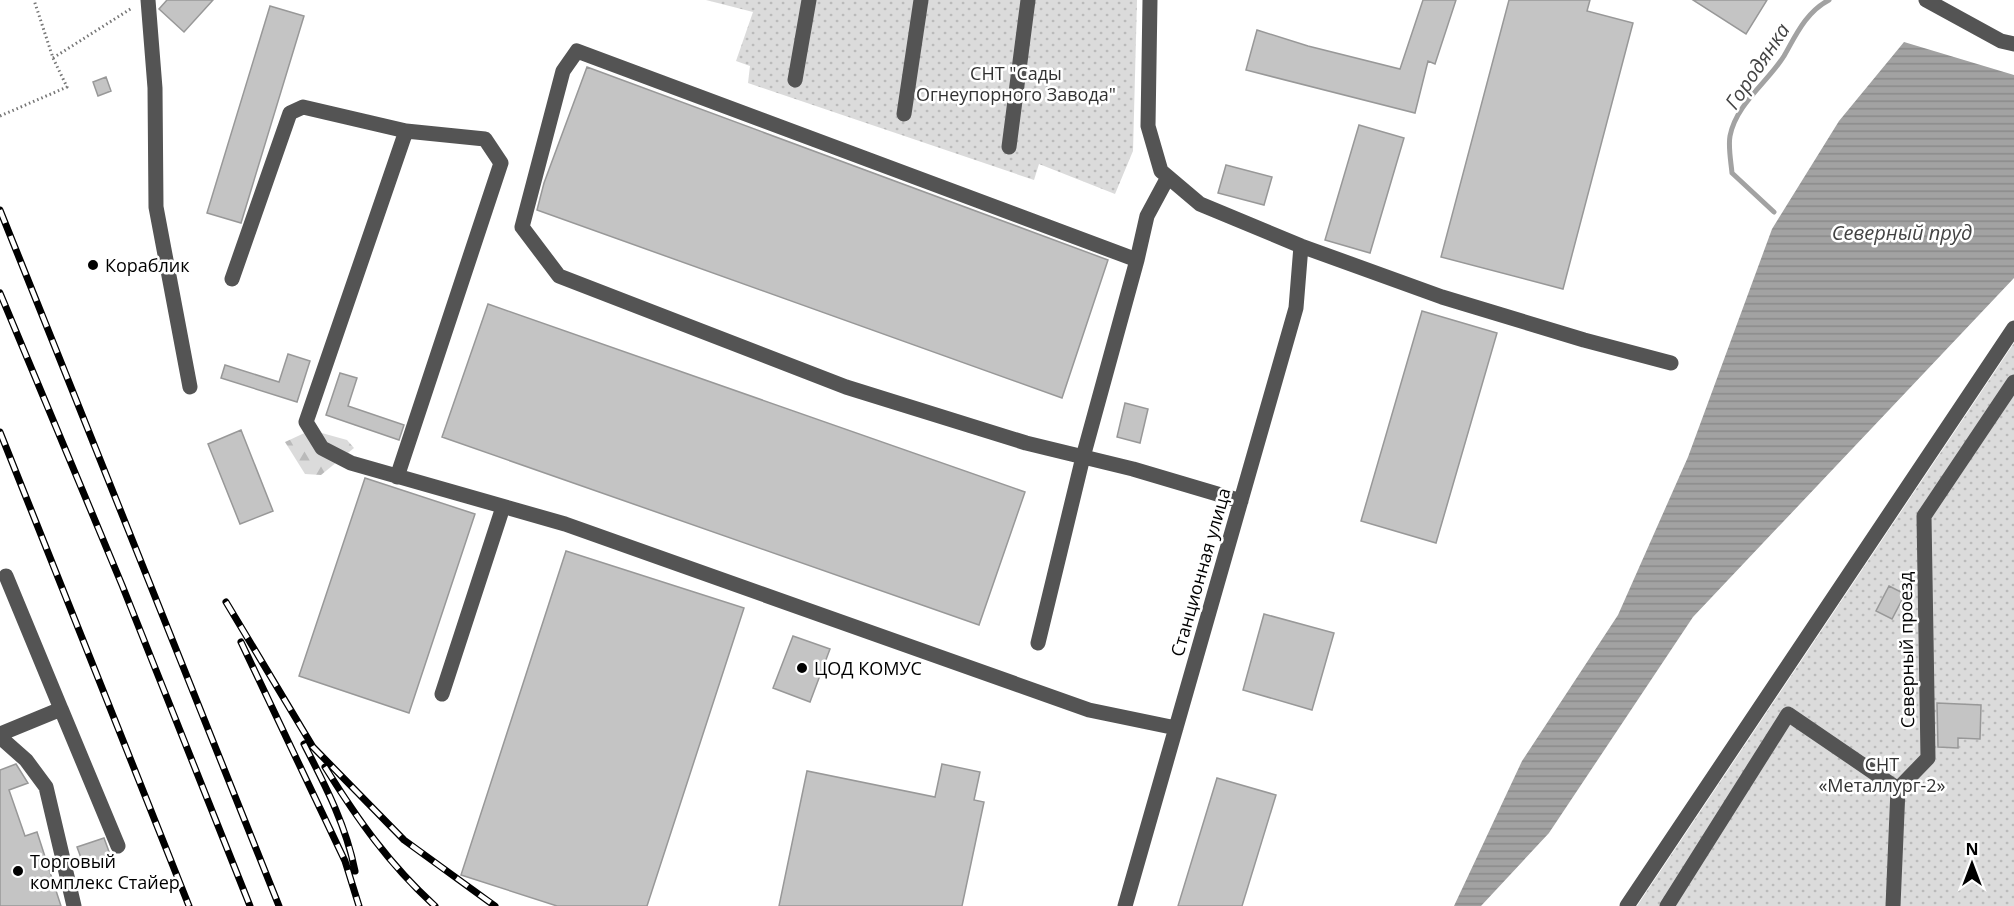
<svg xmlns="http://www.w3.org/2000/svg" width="2014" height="906" font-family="'Open Sans',sans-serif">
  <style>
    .forest { fill: url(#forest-firs) }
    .garden { fill: url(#garden-dots) }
    .water { fill: url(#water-rules) }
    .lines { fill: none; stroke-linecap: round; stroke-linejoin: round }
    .stream { stroke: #a2a2a2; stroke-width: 5 }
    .building { fill: #c4c4c4; stroke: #989898; stroke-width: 1.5 }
    .path { stroke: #767676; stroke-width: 3; stroke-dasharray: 1.5 3; stroke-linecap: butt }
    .minor { stroke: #545454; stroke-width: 15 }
    .rail-casing { stroke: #000; stroke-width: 7 }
    .rail { stroke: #fff; stroke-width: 4.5; stroke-dasharray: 14; stroke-linecap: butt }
    .poi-dot { fill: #000; stroke: #fff; stroke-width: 2 }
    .labels { text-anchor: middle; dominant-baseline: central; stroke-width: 5; stroke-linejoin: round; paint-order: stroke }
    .park-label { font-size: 18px; fill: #323232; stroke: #fff }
    .poi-label { font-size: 18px; fill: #000; stroke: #fff; text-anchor: start }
    .street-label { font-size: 18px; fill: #000; stroke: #fff }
    .water-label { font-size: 20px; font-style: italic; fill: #434343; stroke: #fff }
  </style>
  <defs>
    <pattern id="forest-firs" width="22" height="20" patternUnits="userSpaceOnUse" patternTransform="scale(1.5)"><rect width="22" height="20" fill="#dbdbdb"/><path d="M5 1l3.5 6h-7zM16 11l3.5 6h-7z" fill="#bababa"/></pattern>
    <pattern id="garden-dots" width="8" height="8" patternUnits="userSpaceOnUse" patternTransform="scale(1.5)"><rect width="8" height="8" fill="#dbdbdb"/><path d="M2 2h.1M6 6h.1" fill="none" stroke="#bababa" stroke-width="1.8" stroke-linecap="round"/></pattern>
    <pattern id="water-rules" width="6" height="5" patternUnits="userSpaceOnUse" patternTransform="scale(1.5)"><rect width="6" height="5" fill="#a2a2a2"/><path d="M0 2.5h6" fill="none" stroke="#8a8a8a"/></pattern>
  </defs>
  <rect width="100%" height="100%" fill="#fff"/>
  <path class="forest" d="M311,430L347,440L354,448L321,475L305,474L285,442Z"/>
  <path class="garden" d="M706,0H1137L1133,151L1115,194L1039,164L1034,180L748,83L750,66L736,61L753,12Z
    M2014,343V906H1637Z"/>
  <path class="water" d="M1904,42L2014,75V278L1693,617L1549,833L1481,906H1454L1522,761L1618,615L1688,457L1772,229L1839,121Z"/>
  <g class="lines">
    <path class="stream" d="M1774,212L1732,173C1731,162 1728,147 1730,136C1736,104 1768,82 1784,56C1796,35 1806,12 1829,0"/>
  </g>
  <path class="building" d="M167,0H213L184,32L159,9Z
    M1423,0H1456L1435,64L1428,61L1415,113L1246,70L1257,30L1308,46L1400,69Z
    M1509,0H1590L1587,11L1633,23L1563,289L1441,257Z
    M1693,0H1767L1746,34Z
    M270,6L304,16L241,223L207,213Z
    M587,67L1108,260L1062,398L537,210L544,183Z
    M106,77L111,91L98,96L93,82Z
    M1359,125L1404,138L1370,253L1325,240Z
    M1226,165L1272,177L1264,205L1218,193Z
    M488,304L1025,492L979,625L442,437Z
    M1422,311L1497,333L1436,543L1361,521Z
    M288,354L310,361L297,402L221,378L225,365L279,382Z
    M340,373L357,378L348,406L404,425L399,440L326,415Z
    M1125,403L1148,409L1140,443L1117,437Z
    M241,430L273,511L240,524L208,444Z
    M365,478L475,514L409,713L299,676Z
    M566,551L744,608L647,906H557L461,875Z
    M1889,586L1905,594L1892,619L1876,611Z
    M1264,614L1334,633L1312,710L1243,690Z
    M793,636L830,649L810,702L773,688Z
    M1937,703L1981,705L1980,739L1958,738V748L1938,747Z
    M16,764L28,783L9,790L25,836L37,832L61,906H0V770Z
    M942,764L980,772L974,800L984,802L962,906H779L807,771L935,797Z
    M1217,778L1276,795L1242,906H1178Z
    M104,838L111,857L84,866L77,847Z"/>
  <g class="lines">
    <path class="path" d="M53,58L132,8
      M0,116L67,87L53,58L34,0"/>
    <path class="minor" d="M148,0L155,88L156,207L190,387
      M1150,0L1148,126L1161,171L1200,204L1301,246L1442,297L1584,340L1671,363
      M1926,0L2001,41L2014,44
      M795,80L809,0
      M904,114L921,0
      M1009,147L1028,0
      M1168,177L1147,216L1137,260L577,51L563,71L522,227L559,276L846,387L1026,443L1133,469L1241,501
      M232,279L290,113L303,107L406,131
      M397,477L501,163L485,139L406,131L306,422L322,448L351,463L565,524L1089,710L1176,728
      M6,576L61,709
      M1038,643L1083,457L1137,260
      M442,694L503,507
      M0,734L61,709L118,846
      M0,737L26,760L46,787L74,906
      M1898,789L1928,758L1924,516L2014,382
      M1125,906L1296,308L1301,246
      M1627,906L2014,328
      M1667,906L1788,714L1898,789
      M1893,906L1898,789"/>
    <defs>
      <path id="rail" d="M0,210L279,906
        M0,293L122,585L250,906
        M0,432L189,906
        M226,602L313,747L404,840L495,906
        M241,642L345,861L359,906
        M304,744C325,785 346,825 355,871
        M325,767C358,820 389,864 435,906"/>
    </defs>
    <use href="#rail" class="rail-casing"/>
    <use href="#rail" class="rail"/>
  </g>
  <g class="poi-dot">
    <circle cx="93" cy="265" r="6"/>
    <circle cx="802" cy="668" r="6"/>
    <circle cx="18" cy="871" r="6"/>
  </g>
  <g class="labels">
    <g class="park-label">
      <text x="1016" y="73">СНТ "Сады<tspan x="1016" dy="21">Огнеупорного Завода"</tspan></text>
      <text x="1882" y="764">СНТ<tspan x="1882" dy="21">«Металлург-2»</tspan></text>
    </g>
    <g class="poi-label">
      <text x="105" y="265">Кораблик</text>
      <text x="814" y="668">ЦОД КОМУС</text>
      <text x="30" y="861">Торговый<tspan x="30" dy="21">комплекс Стайер</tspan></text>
    </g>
    <g class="street-label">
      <text transform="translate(1200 572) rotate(-74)">Станционная улица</text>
      <text transform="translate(1906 650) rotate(-91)">Северный проезд</text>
    </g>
    <g class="water-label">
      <text transform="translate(1757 66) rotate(-56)">Городянка</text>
      <text x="1902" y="232">Северный пруд</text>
    </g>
  </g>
  <g transform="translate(1972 864)" stroke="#ffffff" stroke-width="4.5" paint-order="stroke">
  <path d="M0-4.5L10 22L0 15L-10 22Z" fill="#000000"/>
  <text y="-9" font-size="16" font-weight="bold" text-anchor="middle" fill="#000000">N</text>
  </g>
</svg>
